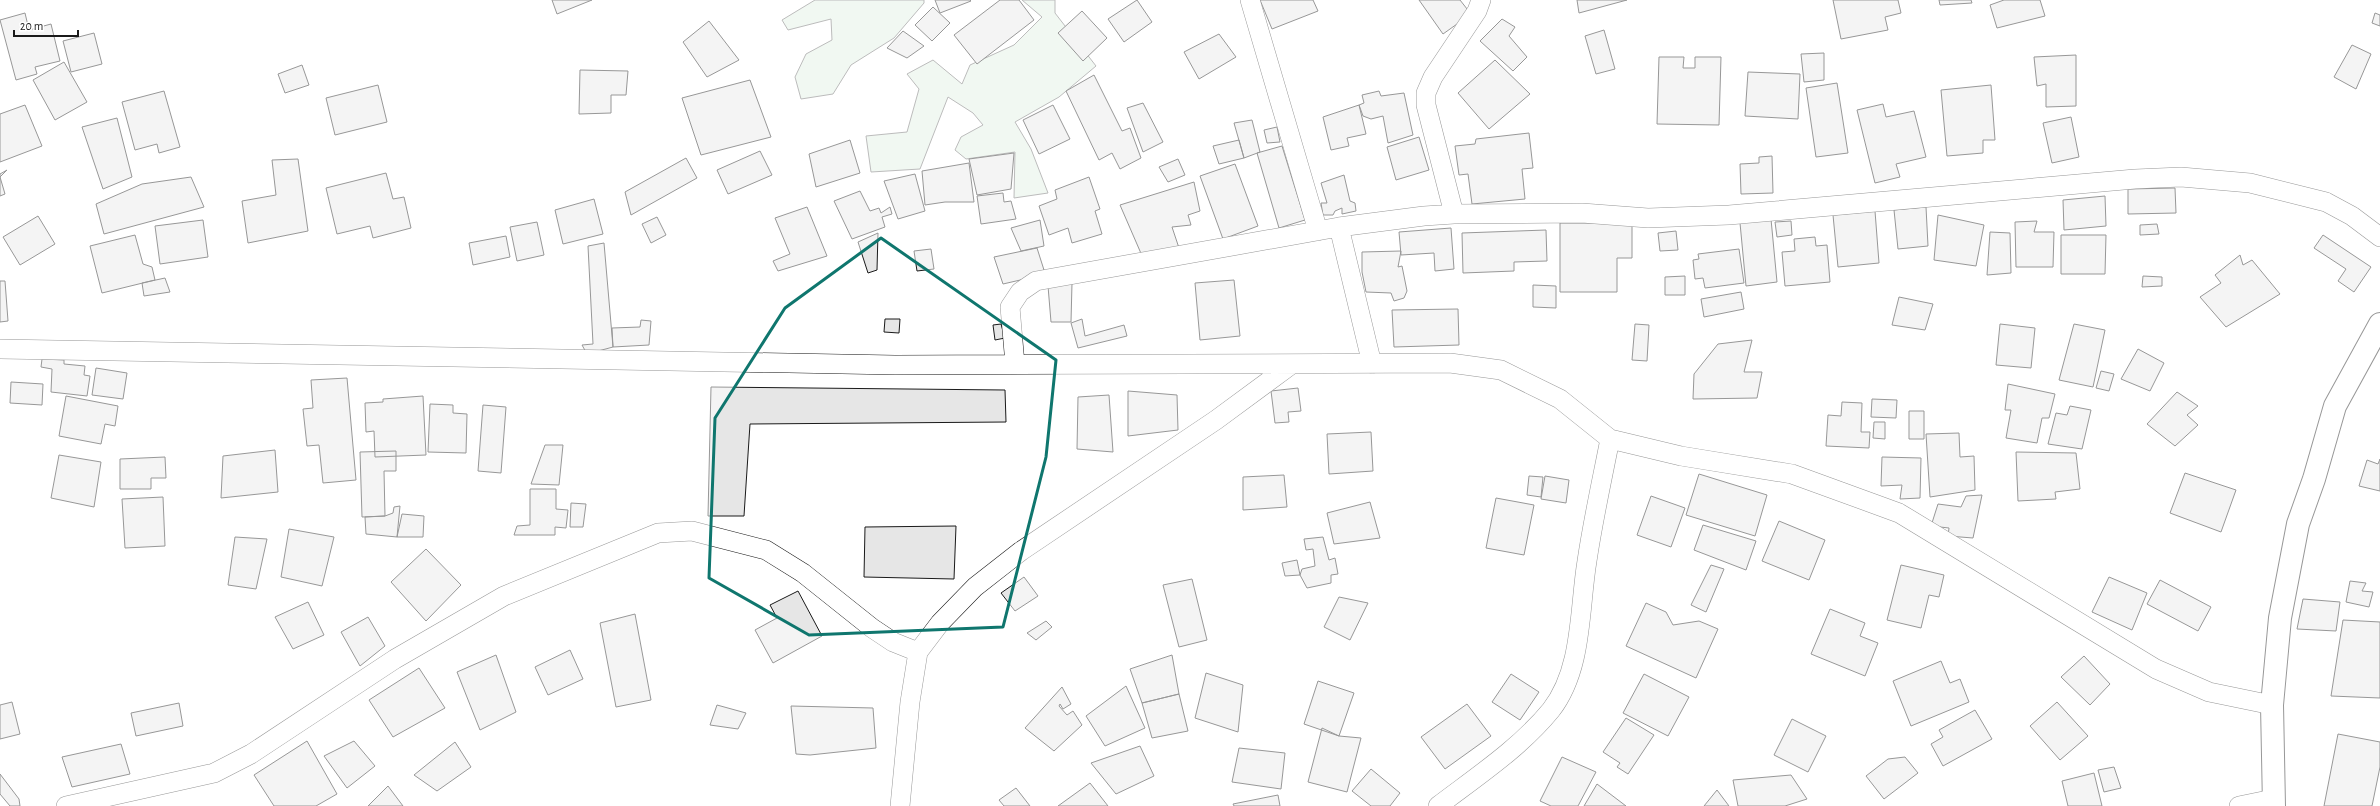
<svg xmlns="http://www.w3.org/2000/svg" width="2380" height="806" font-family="'Alegreya Sans',sans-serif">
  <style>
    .green { fill: #e0efe3; stroke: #6a6a6a }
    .building { fill: #e6e6e6; stroke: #1a1a1a }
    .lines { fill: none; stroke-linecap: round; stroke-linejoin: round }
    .minor-casing { stroke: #1a1a1a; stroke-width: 20 }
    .tertiary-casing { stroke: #1a1a1a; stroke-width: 24 }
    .minor { stroke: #fff; stroke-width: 19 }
    .tertiary { stroke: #fff; stroke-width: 22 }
    .marked { fill: none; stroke: #0f766e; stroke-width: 3; stroke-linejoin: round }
  </style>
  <rect width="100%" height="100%" fill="#fff"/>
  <path class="green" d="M815,0H924V3L894,38L851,65L833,94L801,99L795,77L806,54L832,40L831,19L788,30L782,20Z
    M1022,0H1055V13L1096,66L1059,97L1015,122L1031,149L1048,193L1014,198L1015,152L966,159L955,150L961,137L983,125L973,113L948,97L920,169L871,172L866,136L907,132L919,89L907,74L933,60L962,84L970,65L1014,45L1042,17Z"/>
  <path class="building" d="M552,0H592L557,14Z
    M935,0H970L971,1L940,13Z
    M1000,0H1019L1034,20L977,64L954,35Z
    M1137,0L1152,22L1124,42L1108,19Z
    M1260,0H1313L1318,11L1272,29Z
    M1419,0H1460L1471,14L1443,34Z
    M1577,0H1627L1579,13Z
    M1833,0H1898L1901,13L1885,17L1888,30L1841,39Z
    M1939,0H1971L1972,3L1940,5Z
    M2004,0H2040L2045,16L1997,28L1990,5Z
    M933,7L950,23L932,41L915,25Z
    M1082,11L1107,38L1083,61L1058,33Z
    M25,13L29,30L51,24L60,61L35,67L37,74L16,80L0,20Z
    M2375,13L2380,15V26L2372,23Z
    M1502,19L1515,27L1509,36L1527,57L1513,71L1480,41Z
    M709,21L739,60L707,77L683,42Z
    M1604,30L1615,69L1596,74L1585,36Z
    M903,31L924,46L907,58L887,48Z
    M94,33L102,64L71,72L63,41Z
    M1219,34L1236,57L1199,79L1184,52Z
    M2352,45L2371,54L2356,89L2334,77Z
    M1824,53V80L1804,82L1801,54Z
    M2076,55V106L2046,107V84L2037,86L2034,57Z
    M1659,57H1684L1683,68H1695V57H1721L1719,125L1657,124Z
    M1495,60L1530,94L1489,129L1458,93Z
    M64,62L87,102L55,120L33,80Z
    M302,65L309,85L285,93L278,74Z
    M580,70L628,71L626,95H611V113L579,114Z
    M1748,72L1800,74L1798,119L1745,116Z
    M1094,75L1122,131L1130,128L1141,158L1120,169L1112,153L1099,160L1066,91Z
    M750,80L771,137L701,155L682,98Z
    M1837,83L1848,153L1816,157L1806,88Z
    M378,85L387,122L335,135L326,98Z
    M1991,85L1995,140H1983V153L1947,156L1941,90Z
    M164,91L180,147L159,153L157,144L135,150L122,102Z
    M1379,91L1381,96L1404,93L1413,135L1388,143L1383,116L1371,119L1363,116L1359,105L1364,103L1362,95Z
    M1143,103L1163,142L1143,152L1127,108Z
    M1883,104L1886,117L1914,111L1926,157L1896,164L1900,177L1875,183L1857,110Z
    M25,105L42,146L0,162V114Z
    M1053,105L1070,139L1039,154L1023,120Z
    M1359,105L1366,134L1347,138L1349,146L1331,150L1323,117Z
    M2071,117L2079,157L2052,163L2043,123Z
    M117,118L132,177L103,189L82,127Z
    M1252,120L1260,152L1244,158L1234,123Z
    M1277,127L1280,142L1267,143L1264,130Z
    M1529,133L1533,168L1522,169L1525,199L1472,204L1468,174L1459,175L1455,146L1475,144L1476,139Z
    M1419,137L1429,170L1396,180L1387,147Z
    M850,140L860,173L816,187L809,154Z
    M1239,140L1244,158L1219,164L1213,146Z
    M1282,146L1305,220L1279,228L1257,153Z
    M760,151L772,175L728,194L717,170Z
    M1014,153L1011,189L977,195L969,159Z
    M1772,156L1773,193L1741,194L1740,164L1759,163V157Z
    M686,158L697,178L631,215L625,192Z
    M298,159L308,231L248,243L242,201L276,195L272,160Z
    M1178,159L1185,175L1168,182L1159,167Z
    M969,163L974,202H945L925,205L922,171Z
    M1235,164L1258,226L1223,239L1200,176Z
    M7,170L0,177L5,194L0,196V174Z
    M386,173L393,199L404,197L411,228L373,238L370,226L337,234L326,188Z
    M915,174L925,211L898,219L884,181Z
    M1344,175L1350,201L1355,203L1356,211L1342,214V208L1335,211L1333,215H1323L1321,203H1327L1321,183Z
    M191,177L204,207L104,234L96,204L142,184Z
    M1089,177L1100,209L1095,211L1102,234L1072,243L1068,228L1049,235L1039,206L1057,199L1055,190Z
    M1194,182L1200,211L1188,215L1191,225L1172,227L1179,248L1143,258L1120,205Z
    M2175,188L2176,213L2128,214V189Z
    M860,191L870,211L879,208L881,213L890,207L892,214L882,217L885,227L852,239L834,201Z
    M1003,193L1004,202L1011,201L1016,219L981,224L977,196Z
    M2105,196L2106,226L2064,230L2063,200Z
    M594,199L603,234L563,244L555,210Z
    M807,207L827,256L778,271L773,261L790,254L775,218Z
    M1926,207L1928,246L1898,249L1894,210Z
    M1875,211L1879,263L1838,267L1833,215Z
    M1938,215L1984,225L1976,266L1934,260Z
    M38,216L55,244L20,265L3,237Z
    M657,217L666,235L651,243L642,224Z
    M1771,219L1777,282L1746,286L1740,223Z
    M203,220L208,257L160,264L155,226Z
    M1040,220L1044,246L1021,251L1011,228Z
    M1791,221L1792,235L1777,237L1775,222Z
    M2037,221L2034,232H2054L2053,267H2016L2015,222Z
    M537,222L544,255L517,261L510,227Z
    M1560,223H1632V258H1617V292H1560Z
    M2157,224L2159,234L2140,235V225Z
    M1451,228L1454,269L1435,271L1434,253L1401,255L1399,232Z
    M1546,230L1547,261L1514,262V271L1463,273L1462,233Z
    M1676,231L1678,250L1660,251L1658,233Z
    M1990,232L2010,233L2011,273L1987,275Z
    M878,233L877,270L868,273L858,242Z
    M135,235L143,264L152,267L155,280L102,293L90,246Z
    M2061,235H2106L2105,274H2061Z
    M2323,235L2371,267L2354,292L2338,281L2346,269L2314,248Z
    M506,236L510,257L473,265L469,243Z
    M1815,237L1816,246L1827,245L1830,282L1785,286L1782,252L1795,251L1794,239Z
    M604,243L613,347L587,354L582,345L593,344L588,246Z
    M1037,248L1044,270L1029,278L1003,284L994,257Z
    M931,249L934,269L917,271L914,251Z
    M1739,249L1744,283L1705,288L1703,278L1695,279L1693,260L1699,259L1698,254Z
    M1401,251L1398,267L1402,266L1407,291L1404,298L1394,301L1391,293L1366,292L1362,272V252Z
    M2240,255L2243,265L2252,260L2280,294L2226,327L2200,297L2221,283L2215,275Z
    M1685,276V295H1665V277Z
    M2143,276L2162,277V286L2142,287Z
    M165,278L170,292L144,296L142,283Z
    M1234,280L1240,336L1200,340L1195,283Z
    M0,281H5L8,321L0,322Z
    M1072,283L1071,322H1051L1048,286Z
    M1533,285L1556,286V308L1533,307Z
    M1741,292L1744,309L1704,317L1701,299Z
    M1899,297L1933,304L1925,330L1892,325Z
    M1458,309L1459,345L1394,347L1392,310Z
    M885,319H900L899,333L884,332Z
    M1082,319L1085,336L1124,325L1127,336L1078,348L1071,323Z
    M641,320L651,321L649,345L613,347L612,328L640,327Z
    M1001,324L1005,338L995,340L993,325Z
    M1635,324L1649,325L1647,361L1632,360Z
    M2000,324L2035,328L2031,368L1996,365Z
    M2074,324L2105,330L2093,387L2059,380Z
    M1752,340L1744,372H1762L1757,398L1693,399L1694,374L1718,344Z
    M2138,349L2164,363L2150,391L2121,379Z
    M42,359L64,360V364L85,366L84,375L90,376L87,396L51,392L52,369L41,367Z
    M96,368L127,373L123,399L92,395Z
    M2101,371L2114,374L2109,391L2096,388Z
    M347,378L356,480L323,483L319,445L307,446L303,409L313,408L311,380Z
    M11,382L43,384L42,405L10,403Z
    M2008,384L2055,394L2049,418H2042L2037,443L2006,438L2011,410H2005Z
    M711,387L1005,390L1006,422L750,424L744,516H708Z
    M1298,388L1301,411L1288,412L1289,422L1275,423L1271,391Z
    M1128,391L1177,395L1178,430L1128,436Z
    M2177,392L2198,406L2187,415L2198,425L2175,446L2147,424Z
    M1109,395L1113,452L1077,449L1078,397Z
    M66,396L118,406L115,426L105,424L101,444L59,436Z
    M423,396L426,455L375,457L374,431L366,432L365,403L383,402V399Z
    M1872,399L1897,400L1896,418L1871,417Z
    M1842,402L1862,403L1861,432H1870L1869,448L1826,446L1828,415L1841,416Z
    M430,404L453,405V413L467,414L466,453L428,452Z
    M483,405L506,407L501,473L478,471Z
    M2070,406L2091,410L2082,449L2048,444L2056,413L2067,415Z
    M1909,411H1924V439H1909Z
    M1874,422H1885V439L1873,438Z
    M1371,432L1373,471L1329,474L1327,434Z
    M1959,433L1960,457L1974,456L1975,490L1930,497L1926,434Z
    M545,445H563L559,485L531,484Z
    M275,450L278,492L221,498L223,456Z
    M396,451V471H384L385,516L362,517L360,452Z
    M2016,452L2076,453L2080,489L2055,492L2056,499L2018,501Z
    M59,455L101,462L94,507L51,498Z
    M165,457L166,478H151V489H120V459Z
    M1882,457L1921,458L1920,498L1900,499L1902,485L1881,486Z
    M2380,459V491L2359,486L2367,460L2378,464Z
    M2185,473L2236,490L2221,532L2170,513Z
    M1699,474L1767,495L1755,536L1686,515Z
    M1284,475L1287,507L1243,510V477Z
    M1529,476L1543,477L1541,497L1527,495Z
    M1545,476L1569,480L1566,503L1541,499Z
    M530,489H556V509L568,510L566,528L555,527V535H514L517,526L530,525Z
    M1982,495L1973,538L1948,536L1949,528L1931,526L1938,504L1961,507L1966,496Z
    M1651,496L1685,508L1671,547L1637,535Z
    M163,497L165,546L125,548L122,499Z
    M1496,498L1534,505L1524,555L1486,548Z
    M1370,502L1380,538L1334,544L1327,513Z
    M571,503L586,504L583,527H570Z
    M400,506L397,537L366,534L365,517L385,516L393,513L394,507Z
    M402,514L424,516L423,537H397Z
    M1779,521L1825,540L1809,580L1762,561Z
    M1703,525L1756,541L1746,570L1694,550Z
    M956,526L954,579L864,577L865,527Z
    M289,529L334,537L322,586L281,577Z
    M235,537L267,539L256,589L228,585Z
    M1323,537L1329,560L1335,558L1338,574L1331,575V583L1307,588L1300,575L1302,569L1315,566L1313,549L1306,550L1304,539Z
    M426,549L461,585L426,621L391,582Z
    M1297,560L1300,575L1285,576L1282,563Z
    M1711,565L1724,569L1706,612L1691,605Z
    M1901,565L1944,575L1939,597L1929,595L1921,628L1887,620Z
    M1024,577L1038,596L1015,611L1001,593Z
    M2109,577L2147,593L2132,630L2092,612Z
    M1192,579L1207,640L1179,647L1163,585Z
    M2160,580L2211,607L2198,631L2147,604Z
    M2350,581L2366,583L2362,591L2373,592L2369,607L2346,602Z
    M798,591L822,636L773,663L755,630L777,618L770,605Z
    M1339,597L1368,603L1350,640L1324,627Z
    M2303,599L2340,602L2336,631L2297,629Z
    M308,602L324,635L293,649L275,617Z
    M1646,603L1666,612L1673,625L1699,621L1718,629L1696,678L1626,646Z
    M1830,609L1865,623L1860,636L1878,643L1865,676L1811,654Z
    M635,614L651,700L616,707L600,623Z
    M368,617L385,646L360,666L341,632Z
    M2343,620L2380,622V698L2331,696Z
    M1046,621L1052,627L1036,640L1027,633Z
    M570,650L583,679L548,695L535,667Z
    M496,655L516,712L480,730L457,672Z
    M1172,655L1179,694L1142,703L1130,669Z
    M2084,656L2110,684L2090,705L2061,677Z
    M1941,661L1950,683L1960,679L1969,702L1911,726L1893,681Z
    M419,668L445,708L393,737L369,700Z
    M1206,673L1243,685L1238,732L1195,718Z
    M1511,674L1539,692L1520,720L1492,702Z
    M1644,674L1689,697L1668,736L1623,713Z
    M1318,681L1354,693L1339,736L1304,724Z
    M1126,686L1145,728L1105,746L1086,716Z
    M1062,687L1071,704L1063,709L1060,704L1059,706L1067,715L1073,711L1082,725L1054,751L1025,728Z
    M1179,694L1188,731L1152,738L1142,703Z
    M12,702L20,734L0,739V705Z
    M2057,702L2088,736L2060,760L2030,726Z
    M179,703L183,726L136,736L131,713Z
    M1467,704L1491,736L1445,769L1421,737Z
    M717,705L746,713L738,729L710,725Z
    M791,706L873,708L876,748L810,755L796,754Z
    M1975,710L1992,739L1943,766L1931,744L1943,737L1939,730Z
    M1626,718L1654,735L1628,774L1617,767L1620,763L1603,752Z
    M1792,719L1826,736L1808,772L1774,755Z
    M1322,728L1339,736L1361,738L1347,792L1308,782Z
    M2338,734L2380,742V767L2372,806H2324Z
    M307,741L337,794L316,806H274L254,775Z
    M354,741L375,766L347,788L324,756Z
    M455,742L471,767L437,791L414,775Z
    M121,744L130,774L72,787L62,757Z
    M1140,746L1154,776L1116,794L1091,763Z
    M1239,748L1285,753L1281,789L1232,782Z
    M1562,757L1596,772L1578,806H1551L1540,801Z
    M1905,757L1918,773L1884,799L1866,776L1888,759Z
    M2114,767L2121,788L2104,792L2098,770Z
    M1371,769L1400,793L1390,806H1371L1352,791Z
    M2094,773L2102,806H2068L2062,781Z
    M0,774L19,799L20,806H10L0,794Z
    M1791,775L1807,799L1785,806H1738L1733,780Z
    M1090,783L1108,806H1058Z
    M1597,784L1626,806H1584Z
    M388,786L403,806H368Z
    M1016,788L1030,806H1004L999,800Z
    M1717,790L1729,806H1704Z
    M1278,795L1280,806H1234L1233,804Z"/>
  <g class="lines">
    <defs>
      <path id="minor" d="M1250,0L1318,231
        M1454,214L1426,105V93L1433,77L1477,11L1481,0
        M1339,227L1372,364
        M0,349L895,365L1450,363L1501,370L1560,399L1610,439L1681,456L1792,474L1899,513L2156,669L2209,692L2272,705
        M1015,364L1010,307L1020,292L1036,281L1339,227L1424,216L1454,214L1582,213L1648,218L1729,215L2135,179L2181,177L2250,183L2326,202L2352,216L2380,237
        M66,806L214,773L251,754L395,659L504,596L658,533L692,531L766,550L803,573L872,628L893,642L918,652
        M900,806L910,702L918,652L940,623L975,587L1021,551L1216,420L1292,364
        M1438,806C1476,777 1520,748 1551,710C1583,669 1579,609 1587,561C1593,520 1602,480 1610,439
        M2239,806L2273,799"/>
      <path id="tertiary" d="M2274,806L2272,705L2280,618L2298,524L2314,479L2335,406L2380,324"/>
    </defs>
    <use href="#minor" class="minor-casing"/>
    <use href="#tertiary" class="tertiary-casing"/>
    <use href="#minor" class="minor"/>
    <use href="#tertiary" class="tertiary"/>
  </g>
  <path d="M0 0H2380V806H0ZM881,238L1056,360L1046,457L1003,627L809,635L709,578L715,418L785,308Z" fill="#fff" fill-opacity=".55" fill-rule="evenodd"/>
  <path class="marked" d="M881,238L1056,360L1046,457L1003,627L809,635L709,578L715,418L785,308Z"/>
  <path d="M14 30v6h64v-6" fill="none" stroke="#1a1a1a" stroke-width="2"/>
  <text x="20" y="30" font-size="12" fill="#1a1a1a" stroke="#ffffff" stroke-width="3" paint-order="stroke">20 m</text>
</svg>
